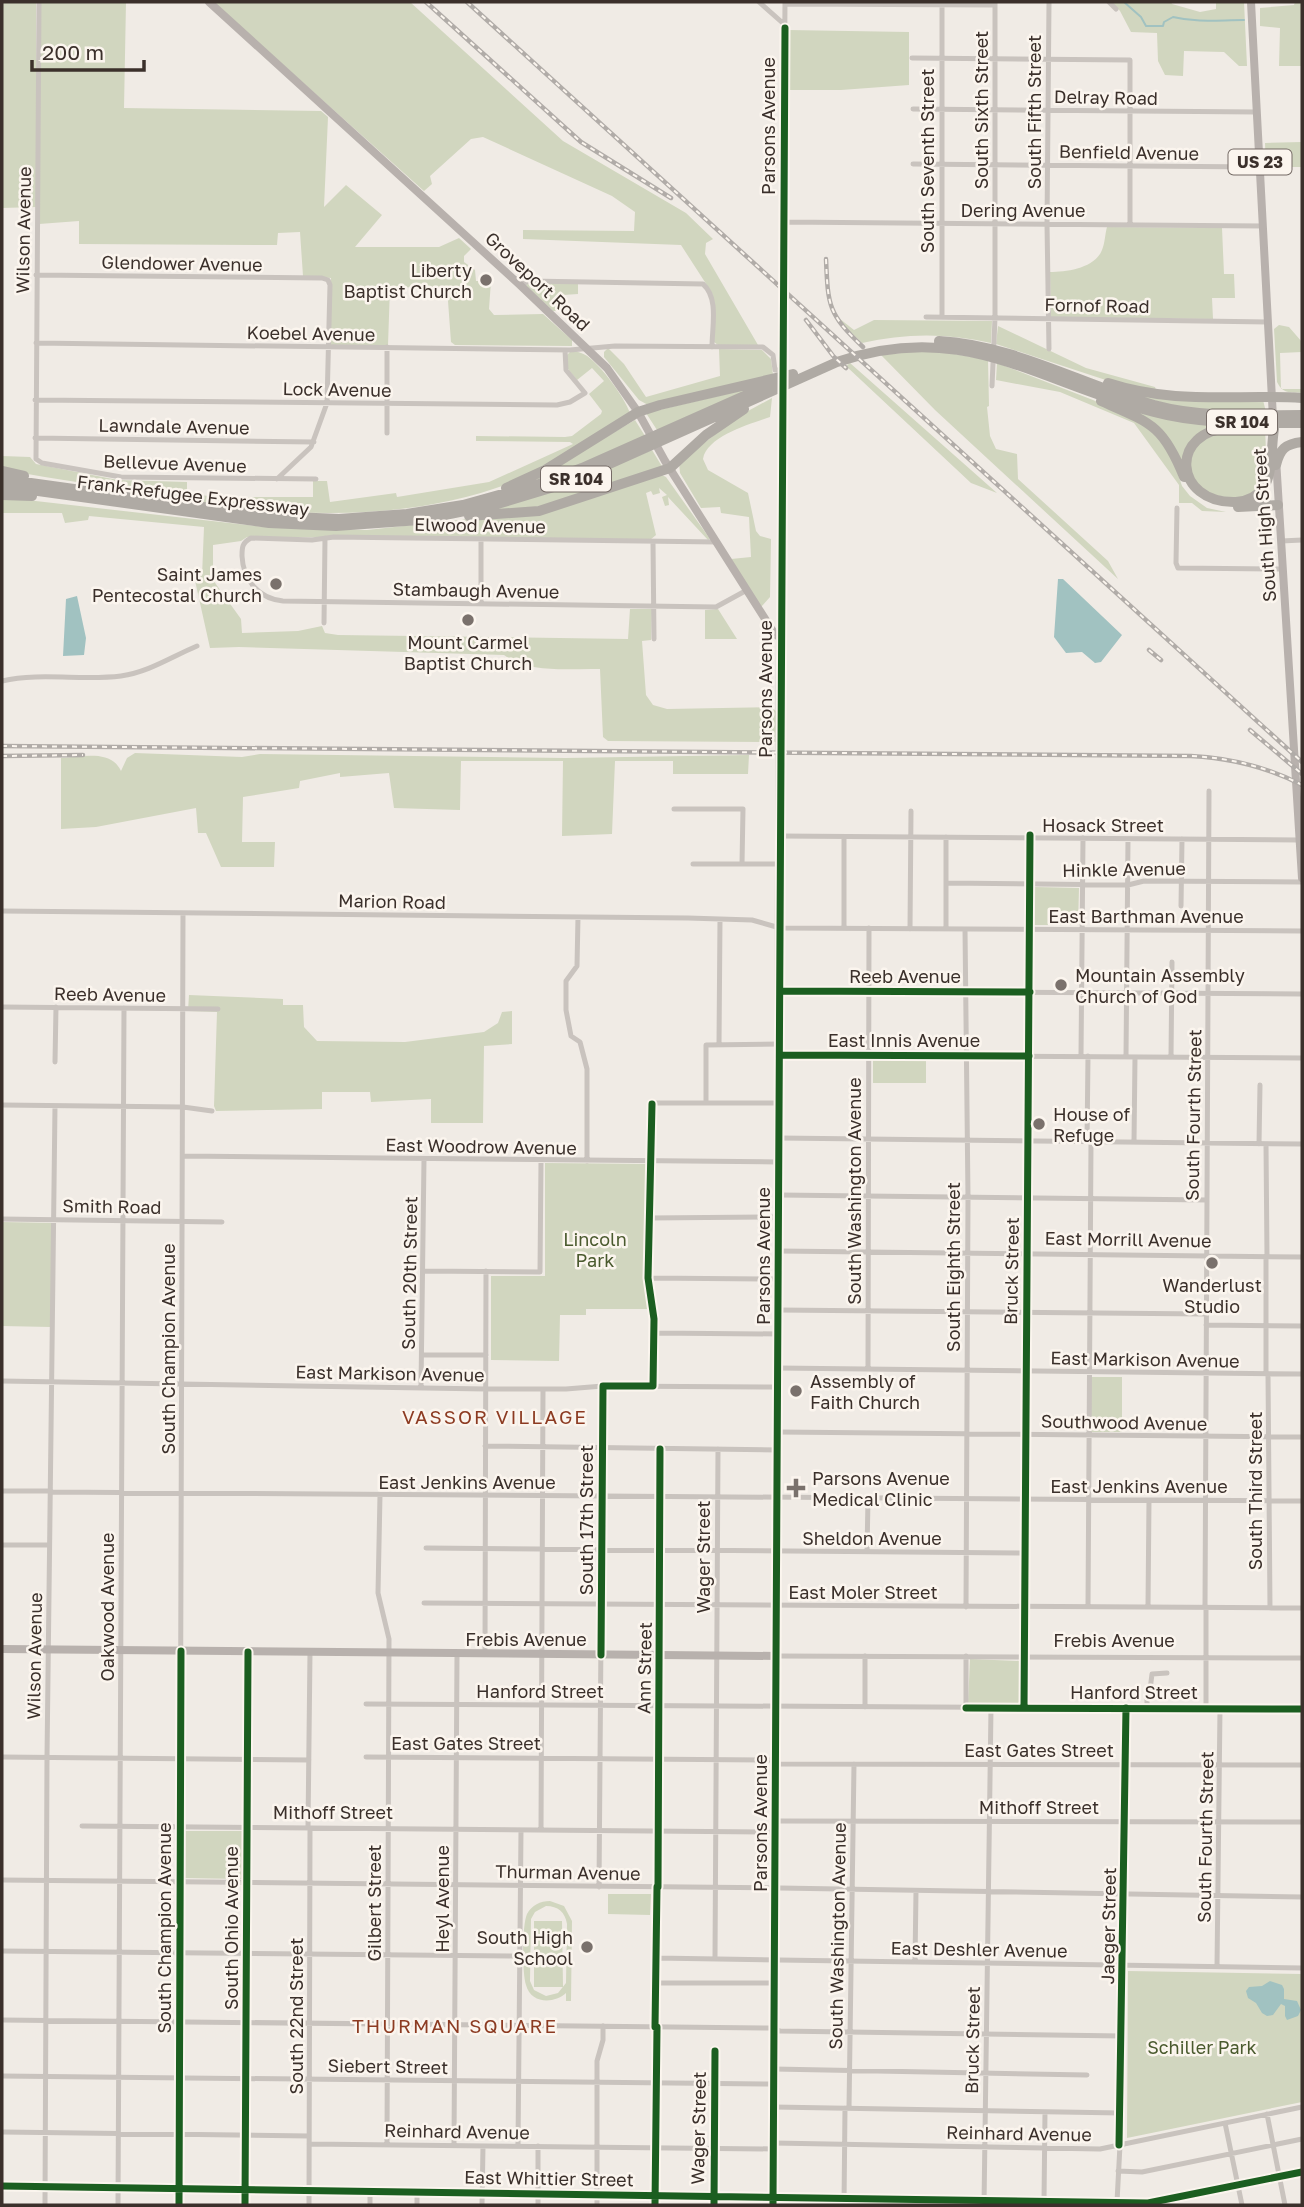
<svg xmlns="http://www.w3.org/2000/svg" width="1304" height="2207" font-family="'Golos Text',sans-serif">
  <style>
    .green { fill: #d1d6bf; fill-rule: evenodd }
    .water { fill: #a1c2c1 }
    .lines { fill: none; stroke-linecap: round; stroke-linejoin: round }
    .stream { stroke: #a1c2c1; stroke-width: 2 }
    .minor-tunnel { stroke: #ccc6c0; stroke-width: 5; stroke-dasharray: 5 2.5; stroke-linecap: butt }
    .minor { stroke: #c9c3be; stroke-width: 5 }
    .major { stroke: #b8b1ad; stroke-width: 8 }
    .highway { stroke: #afaaa4; stroke-width: 10 }
    .rail-casing { stroke: #b1aca8; stroke-width: 4.5 }
    .rail { stroke: #fbf5ee; stroke-width: 2; stroke-dasharray: 5; stroke-linecap: butt }
    .cycleway-casing { stroke: #fbf5ee; stroke-width: 11 }
    .cycleway { stroke: #1b5e20; stroke-width: 7 }
    .poi-dot { fill: #7a716c; stroke: #fbf5ee; stroke-width: 2.5 }
    .labels { text-anchor: middle; dominant-baseline: central; stroke-width: 5; stroke-linejoin: round; paint-order: stroke }
    .shield { fill: #fbf5ee; stroke: #756b66; stroke-width: 2 }
    .shield-label { font-size: 16px; font-weight: bold; fill: #3b302b }
    .street-label { font-size: 18px; fill: #3b302b; stroke: #fbf5ee }
    .poi-label { font-size: 18px; fill: #3b302b; stroke: #fbf5ee; text-anchor: start }
    .park-label { font-size: 18px; fill: #4a5a2e; stroke: #fbf5ee }
    .neighbourhood-label { font-size: 19px; letter-spacing: 2px; fill: #8c3b22; stroke: #fbf5ee }
  </style>
  <rect width="100%" height="100%" fill="#f0ebe5"/>
  <path class="green" d="M2,2H36V207L2,208Z
    M40,2H126L124,108L321,111L328,117L324,207L346,185L382,215L355,247H439L459,238L471,249L464,256V262L475,270L476,281H491L489,309L494,315L543,314L572,340V346L455,345L451,342L448,301L444,288L390,287L388,345H330L331,278L303,276L300,232L278,233L277,245L79,244V221L39,224Z
    M213,2H410L563,141L686,213L713,239L706,243L705,254L758,345H718L714,342L715,305L712,293L681,245L523,239V230L634,231L635,212L612,196L483,137L471,139L430,176L432,184L424,191Z
    M1112,2H1171L1172,4L1200,12L1216,9V2H1244L1247,66H1239L1224,52L1184,51L1183,76L1165,75L1158,61L1157,33L1131,32L1120,11Z
    M1295,2H1302V66H1279L1280,28L1260,26V8L1294,5Z
    M788,30L909,32V85L841,90H787Z
    M1302,142V167H1266L1265,143Z
    M1107,227L1222,228L1224,274H1234L1235,298H1212L1213,319L1051,317L1050,272C1067,272 1095,268 1102,250C1105,243 1105,234 1107,227Z
    M528,283H578V294L563,295L562,311H553L525,285Z
    M840,319L854,330L874,320L992,321L991,343C948,333 905,333 862,343L838,320Z
    M1279,325L1289,327L1302,342V352L1280,353L1281,389H1302V393C1290,392 1283,394 1277,382L1274,329Z
    M998,326L1086,368L1155,387L1157,393L1130,388L996,344Z
    M608,348L624,364L646,397L720,376L719,349L762,350L771,359L773,375L648,405L639,400L604,357V352Z
    M921,351L944,352L988,360L989,406L987,407L990,436L996,449L1017,454L1018,479L1108,561L1118,579L935,410L881,355Z
    M570,352C574,352 577,351 581,353C596,357 625,398 630,413C606,428 582,443 558,458C546,465 534,474 521,479C392,531 250,514 117,489C78,481 40,478 2,468V456L30,457L36,464L118,480L187,482V493L215,497H313V481H327L330,502L396,493L397,497L489,482L573,444L570,442L476,441V436L565,437L572,436L601,414L602,411L589,394L604,381L592,368L577,380L568,369L566,356Z
    M850,363L997,493L971,483L846,366Z
    M997,363L1093,400L1148,426L1170,450L1182,486L1190,496L1207,508L1226,512L1202,511L1192,503H1179V485L1134,423L1060,392L996,380Z
    M752,388L657,430L646,413Z
    M1133,395L1263,400L1266,412L1210,410L1176,406Z
    M772,398L770,417C751,424 707,436 703,459L708,470L748,493L756,531L760,536L771,539L770,597L761,607L731,559L751,557L749,517L721,513L720,507L701,508L680,473L679,463L737,417Z
    M1120,406L1223,426L1199,434L1184,471L1178,454Z
    M635,420L645,436L585,463L511,489L557,466Z
    M1221,431H1265C1269,486 1261,514 1199,489L1189,467L1196,443Z
    M652,450L663,468L555,505L482,512C541,496 596,474 652,450Z
    M662,475L666,477L710,539L708,540L668,497L669,505L665,506L662,497L667,495L659,488L660,493L653,495L651,491L646,493L656,535L650,540L247,537L241,541L213,545V580L241,619L242,633L298,631L322,626L325,633L338,635L628,639L630,609H652L651,640L642,641L646,695L653,705L667,709L771,707L776,711V742L608,741L603,737L600,669C569,668 530,674 504,655L239,647L210,648L194,576H202L204,527L89,516L88,520L65,523L62,513H2V499H18L264,527L367,530L468,519L527,516Z
    M718,609L737,639H705V610Z
    M135,753L242,757L260,754L565,758L749,755L748,774H673V761H615L612,834L562,836L563,761H461L460,810L394,808L389,773L340,777V773L300,781L299,788L243,797L242,842H275L274,867H221L206,833H198L196,808L96,827L61,829V758C82,757 111,749 121,771L127,758Z
    M1035,887L1079,888L1078,925H1034Z
    M189,995L283,999V1005H303L304,1027L317,1041L405,1042L484,1032L498,1023L502,1012L512,1011V1044L484,1046L483,1123H431V1099L371,1102L370,1092H322V1109L216,1111L214,1106L217,1012L188,1011Z
    M873,1059H926V1083H873Z
    M545,1163L647,1164L646,1288L649,1309H586V1315H560L559,1361L491,1360V1276H545Z
    M2,1222L53,1223L51,1327L2,1326Z
    M1091,1377H1122V1432H1091Z
    M970,1659L1021,1661V1704H968Z
    M185,1831H242V1879L184,1878Z
    M608,1894H651L650,1915L608,1914Z
    M550,1901L564,1906L572,1921L571,2001H566V1993C554,2004 531,2004 526,1985C522,1973 522,1925 527,1914C532,1905 540,1901 550,1901ZM546,1906C558,1906 565,1912 567,1924L566,1983L558,1993L546,1996L534,1990L530,1981L531,1919L535,1912Z
    M534,1921H562L563,1987H534Z
    M1128,1971L1302,1974V2102L1127,2138Z"/>
  <path class="water" d="M1058,579H1063L1122,635L1101,662L1095,663L1082,652L1066,653L1054,637Z
    M77,596L86,638L84,655L63,656L66,599Z
    M1270,1981L1282,1985L1284,1989V1999L1297,2001L1301,2010L1298,2016L1287,2020L1285,2016V2006L1281,2004L1273,2015L1267,2016L1262,2013L1256,2003L1248,1998L1246,1991L1249,1987L1262,1986Z"/>
  <g class="lines">
    <path class="stream" d="M1124,2L1141,17L1146,26H1163L1164,22L1173,17C1198,23 1219,20 1244,20"/>
    <path class="minor-tunnel" d="M783,306V267"/>
    <path class="minor" d="M39,2L36,459L42,463L121,477L316,479
      M759,2L785,25
      M1049,2L1047,224L1049,349
      M1109,2L1116,9
      M785,4L995,5
      M912,58L1130,60V225
      M913,109L1257,112
      M913,164L1260,167
      M783,222L1263,226
      M783,267L785,2
      M36,275L322,278L328,280L330,285L327,403L311,447L277,479
      M520,285L529,281L703,284C719,298 712,327 712,347
      M926,317L1268,322
      M942,317V5
      M36,343L570,350L615,346L763,347L773,355L775,370H782
      M782,373L783,306
      M992,386L995,318V2
      M35,400L557,405L570,402L585,393L566,370L565,350
      M387,433V347
      M35,438L314,442
      M1177,508L1176,563L1178,568L1283,569
      M481,539V604
      M1281,541L1302,540
      M653,542L654,639
      M717,542L334,537L312,540L251,538C242,543 242,547 242,556C243,580 259,599 283,601L716,607L747,590
      M324,623L325,538
      M780,638L782,386
      M2,681C41,672 82,681 121,676C149,672 171,657 197,646
      M674,809H743L742,864
      M780,836L1299,840
      M693,864H780
      M946,883L1128,885L1144,881L1302,882
      M1181,906L1182,839
      M2,911L688,918L752,920L780,928L1302,931
      M578,917L577,966L566,981V1010L571,1036L580,1042L587,1069V1161
      M844,928V837
      M910,929L911,811
      M946,929V837
      M965,929L968,1197L966,1607
      M780,991L1302,994
      M2,1007L218,1009
      M719,1045L720,919
      M780,1055L1302,1058
      M1081,1056L1083,838
      M1126,1057L1128,839
      M1171,1057L1172,962
      M55,1062L56,1007
      M706,1103V1045L780,1044
      M2,1105L183,1107L212,1111
      M779,1138L1302,1144
      M1087,1142L1088,1056
      M1134,1142L1135,1057
      M1259,1144L1260,1085
      M1266,1144L1267,1257
      M183,1156L779,1162
      M779,1195L1207,1200
      M649,1218L779,1217
      M2,1219L222,1222
      M779,1251L1302,1257
      M423,1271L540,1272L541,1161
      M648,1278L779,1279
      M778,1310L1206,1314
      M1206,1325L1302,1326
      M654,1333L778,1334
      M422,1355H486
      M778,1368L1302,1374
      M868,1369L869,928
      M1266,1374V1256
      M1268,1374L1270,1608
      M2,1381L486,1389H566L603,1386L778,1387
      M653,1386L654,1319L648,1278L651,1106L654,1103H778
      M421,1387L424,1159
      M778,1432L1302,1437
      M485,1446L778,1450
      M2,1491H51
      M51,1492L1302,1501
      M380,1495L378,1593L389,1639L387,2144
      M2,1545H49
      M426,1548L1025,1553
      M867,1552L868,1499
      M424,1603L1302,1608
      M1088,1607L1091,1142
      M1148,1607L1149,1500
      M1205,1607L1209,791
      M1206,1607V1708
      M485,1654L486,1271
      M777,1656L1302,1658
      M966,1656V1708
      M366,1704L1302,1709
      M865,1707V1656
      M1024,1708L1030,835
      M1147,1708V1694L1150,1690L1152,1674L1167,1673
      M2,1757L309,1760
      M366,1757L776,1760
      M776,1764L1302,1765
      M776,1821L1302,1822
      M82,1826L775,1832
      M308,1828L310,1652
      M541,1830L543,1389
      M2,1880L780,1888L1302,1897
      M599,1887L603,1386
      M658,1887L660,1449
      M2,1951L520,1956
      M656,1958L1302,1968
      M715,1958L718,1449
      M915,1962L916,1891
      M1217,1967L1220,1708
      M655,1983H775
      M2,2020L770,2028L780,2031L1122,2036
      M655,2027L657,1887
      M774,2069L1087,2075
      M2,2076L774,2084
      M774,2107L1121,2113
      M849,2108L854,1764
      M1267,2114L1285,2205
      M1225,2123L1242,2205
      M2,2132L309,2136
      M774,2143L1100,2149L1302,2107
      M309,2144L774,2149
      M454,2145L457,1654
      M518,2146L521,1830
      M1118,2171L1142,2172L1302,2139
      M2,2186L1148,2203L1302,2172
      M417,2191V2205
      M1044,2201L1045,2112
      M1117,2202L1121,2126L1126,1708
      M45,2205L47,1757L55,1106
      M118,2205L124,1008
      M179,2205L183,913
      M245,2205L248,1652
      M309,2205L310,1828
      M370,2205V2190
      M482,2205L483,2146
      M538,2205V2146
      M597,2205V2061L603,2040V2026
      M655,2205L657,2027
      M714,2205L715,2051
      M844,2205L845,2108
      M984,2205L991,1708"/>
    <path class="major" d="M209,2L520,285L607,368L638,412L665,461L774,633L780,638L773,2205
      M1251,2L1273,418
      M1276,459L1302,878
      M2,1649L777,1656"/>
    <path class="highway" d="M939,341C1014,345 1082,385 1154,405C1202,418 1253,415 1302,415
      M1108,383C1176,405 1234,394 1302,398
      M1101,401C1151,423 1163,425 1184,477
      M1232,428C1168,429 1173,504 1236,502C1247,501 1257,497 1264,487C1273,472 1271,447 1274,429
      M1276,465C1280,449 1285,444 1302,442
      M2,471L24,476
      M2,479L269,516L339,519L407,514L463,505L539,484L582,468L780,380
      M2,486L269,523L336,526L420,520L494,505L567,483L837,362C964,318 1037,382 1154,412C1202,425 1253,422 1302,423
      M506,488L545,470L638,412L660,405L793,374
      M2,495L32,496
      M1238,507L1278,505
      M469,516L539,511L670,468L706,435L744,409"/>
    <defs>
      <path id="rail" d="M426,2L581,142L671,198
        M467,2L1302,762
        M826,259C828,306 828,314 863,347
        M806,320L834,357L846,368
        M1149,650L1161,660
        M1250,730L1302,774
        M2,746L1191,756C1231,758 1267,767 1302,785
        M2,756L83,755"/>
    </defs>
    <use href="#rail" class="rail-casing"/>
    <use href="#rail" class="rail"/>
    <defs>
      <path id="cycleway" d="M780,991L1030,992
        M780,1055L1029,1056
        M601,1655L603,1386H653L654,1319L648,1278L652,1104
        M966,1708L1302,1709
        M1024,1708L1030,835
        M658,1887L660,1449
        M655,2027L657,1887
        M1119,2145L1126,1708
        M2,2186L1148,2203L1302,2172
        M179,2205L181,1651
        M245,2205L248,1652
        M655,2205L657,2027
        M714,2205L715,2051
        M773,2205L785,28"/>
    </defs>
    <use href="#cycleway" class="cycleway-casing"/>
    <use href="#cycleway" class="cycleway"/>
  </g>
  <g class="poi-dot">
    <circle cx="486" cy="280" r="7"/>
    <circle cx="276" cy="584" r="7"/>
    <circle cx="468" cy="620" r="7"/>
    <circle cx="1061" cy="985" r="7"/>
    <circle cx="1039" cy="1124" r="7"/>
    <circle cx="1212" cy="1263" r="7"/>
    <circle cx="796" cy="1391" r="7"/>
    <path d="M792.5 1477.5h7v7h7v7h-7v7h-7v-7h-7v-7h7z"/>
    <circle cx="587" cy="1947" r="7"/>
  </g>
  <g class="labels">
    <g class="shield">
      <rect x="1228.5" y="149.5" width="63" height="25" rx="5"/>
      <rect x="1207" y="409.5" width="70" height="25" rx="5"/>
      <rect x="541" y="466.5" width="70" height="25" rx="5"/>
    </g>
    <g class="shield-label">
      <text x="1260" y="162">US 23</text>
      <text x="1242" y="422">SR 104</text>
      <text x="576" y="479">SR 104</text>
    </g>
    <g class="street-label">
      <text transform="translate(1106 97) rotate(1)">Delray Road</text>
      <text transform="translate(981 110) rotate(-90)">South Sixth Street</text>
      <text transform="translate(1034 112) rotate(-90)">South Fifth Street</text>
      <text transform="translate(768 126) rotate(-90)">Parsons Avenue</text>
      <text transform="translate(1129 152) rotate(1)">Benfield Avenue</text>
      <text transform="translate(927 161) rotate(-90)">South Seventh Street</text>
      <text x="1023" y="210">Dering Avenue</text>
      <text transform="translate(23 230) rotate(-89)">Wilson Avenue</text>
      <text transform="translate(182 263) rotate(1)">Glendower Avenue</text>
      <text transform="translate(538 281) rotate(43)">Groveport Road</text>
      <text transform="translate(1097 305) rotate(1)">Fornof Road</text>
      <text transform="translate(311 333) rotate(1)">Koebel Avenue</text>
      <text transform="translate(337 389) rotate(1)">Lock Avenue</text>
      <text transform="translate(174 426) rotate(1)">Lawndale Avenue</text>
      <text transform="translate(175 463) rotate(2)">Bellevue Avenue</text>
      <text transform="translate(193 495) rotate(7)">Frank-Refugee Expressway</text>
      <text transform="translate(480 525) rotate(1)">Elwood Avenue</text>
      <text transform="translate(1264 525) rotate(-94)">South High Street</text>
      <text transform="translate(476 590) rotate(1)">Stambaugh Avenue</text>
      <text transform="translate(765 689) rotate(-90)">Parsons Avenue</text>
      <text x="1103" y="825">Hosack Street</text>
      <text transform="translate(1124 869) rotate(-1)">Hinkle Avenue</text>
      <text transform="translate(392 901) rotate(1)">Marion Road</text>
      <text x="1146" y="916">East Barthman Avenue</text>
      <text x="905" y="976">Reeb Avenue</text>
      <text transform="translate(110 994) rotate(1)">Reeb Avenue</text>
      <text x="904" y="1040">East Innis Avenue</text>
      <text transform="translate(1193 1115) rotate(-89)">South Fourth Street</text>
      <text transform="translate(481 1146) rotate(1)">East Woodrow Avenue</text>
      <text transform="translate(854 1191) rotate(-90)">South Washington Avenue</text>
      <text transform="translate(112 1206) rotate(1)">Smith Road</text>
      <text transform="translate(1128 1239) rotate(1)">East Morrill Avenue</text>
      <text transform="translate(763 1256) rotate(-90)">Parsons Avenue</text>
      <text transform="translate(953 1267) rotate(-90)">South Eighth Street</text>
      <text transform="translate(1011 1271) rotate(-89)">Bruck Street</text>
      <text transform="translate(409 1273) rotate(-89)">South 20th Street</text>
      <text transform="translate(168 1349) rotate(-90)">South Champion Avenue</text>
      <text transform="translate(1145 1359) rotate(1)">East Markison Avenue</text>
      <text transform="translate(390 1373) rotate(1)">East Markison Avenue</text>
      <text transform="translate(1124 1422) rotate(1)">Southwood Avenue</text>
      <text x="467" y="1482">East Jenkins Avenue</text>
      <text x="1139" y="1486">East Jenkins Avenue</text>
      <text transform="translate(1255 1491) rotate(-90)">South Third Street</text>
      <text transform="translate(586 1520) rotate(-90)">South 17th Street</text>
      <text x="872" y="1538">Sheldon Avenue</text>
      <text transform="translate(703 1557) rotate(-90)">Wager Street</text>
      <text x="863" y="1592">East Moler Street</text>
      <text transform="translate(107 1607) rotate(-90)">Oakwood Avenue</text>
      <text x="526" y="1639">Frebis Avenue</text>
      <text x="1114" y="1640">Frebis Avenue</text>
      <text transform="translate(34 1656) rotate(-89)">Wilson Avenue</text>
      <text transform="translate(644 1668) rotate(-89)">Ann Street</text>
      <text x="540" y="1691">Hanford Street</text>
      <text x="1134" y="1692">Hanford Street</text>
      <text x="466" y="1743">East Gates Street</text>
      <text x="1039" y="1750">East Gates Street</text>
      <text x="1039" y="1807">Mithoff Street</text>
      <text x="333" y="1812">Mithoff Street</text>
      <text transform="translate(760 1823) rotate(-90)">Parsons Avenue</text>
      <text transform="translate(1205 1837) rotate(-89)">South Fourth Street</text>
      <text transform="translate(568 1872) rotate(1)">Thurman Avenue</text>
      <text transform="translate(442 1899) rotate(-90)">Heyl Avenue</text>
      <text transform="translate(374 1903) rotate(-90)">Gilbert Street</text>
      <text transform="translate(1108 1926) rotate(-89)">Jaeger Street</text>
      <text transform="translate(164 1928) rotate(-90)">South Champion Avenue</text>
      <text transform="translate(231 1928) rotate(-90)">South Ohio Avenue</text>
      <text transform="translate(837 1936) rotate(-89)">South Washington Avenue</text>
      <text transform="translate(979 1949) rotate(1)">East Deshler Avenue</text>
      <text transform="translate(296 2016) rotate(-90)">South 22nd Street</text>
      <text transform="translate(972 2040) rotate(-89)">Bruck Street</text>
      <text transform="translate(388 2066) rotate(1)">Siebert Street</text>
      <text transform="translate(698 2128) rotate(-89)">Wager Street</text>
      <text transform="translate(457 2131) rotate(1)">Reinhard Avenue</text>
      <text transform="translate(1019 2133) rotate(1)">Reinhard Avenue</text>
      <text transform="translate(549 2178) rotate(1)">East Whittier Street</text>
    </g>
    <g class="poi-label">
      <text x="472" y="270" text-anchor="end">Liberty<tspan x="472" dy="21">Baptist Church</tspan></text>
      <text x="262" y="574" text-anchor="end">Saint James<tspan x="262" dy="21">Pentecostal Church</tspan></text>
      <text x="468" y="642" text-anchor="middle">Mount Carmel<tspan x="468" dy="21">Baptist Church</tspan></text>
      <text x="1075" y="975">Mountain Assembly<tspan x="1075" dy="21">Church of God</tspan></text>
      <text x="1053" y="1114">House of<tspan x="1053" dy="21">Refuge</tspan></text>
      <text x="1212" y="1285" text-anchor="middle">Wanderlust<tspan x="1212" dy="21">Studio</tspan></text>
      <text x="810" y="1381">Assembly of<tspan x="810" dy="21">Faith Church</tspan></text>
      <text x="812" y="1478">Parsons Avenue<tspan x="812" dy="21">Medical Clinic</tspan></text>
      <text x="573" y="1937" text-anchor="end">South High<tspan x="573" dy="21">School</tspan></text>
    </g>
    <g class="park-label">
      <text x="595" y="1239">Lincoln<tspan x="595" dy="21">Park</tspan></text>
      <text x="1202" y="2047">Schiller Park</text>
    </g>
    <g class="neighbourhood-label">
      <text x="495" y="1416">VASSOR VILLAGE</text>
      <text x="455" y="2025">THURMAN SQUARE</text>
    </g>
  </g>
  <rect width="1304" height="2207" fill="none" stroke="#3b302b" stroke-width="7"/>
  <path d="M32 60v10h112v-10" fill="none" stroke="#3b302b" stroke-width="3.5"/>
  <text x="42" y="60" font-size="21" fill="#3b302b" stroke="#fbf5ee" stroke-width="5" paint-order="stroke">200 m</text>
</svg>
